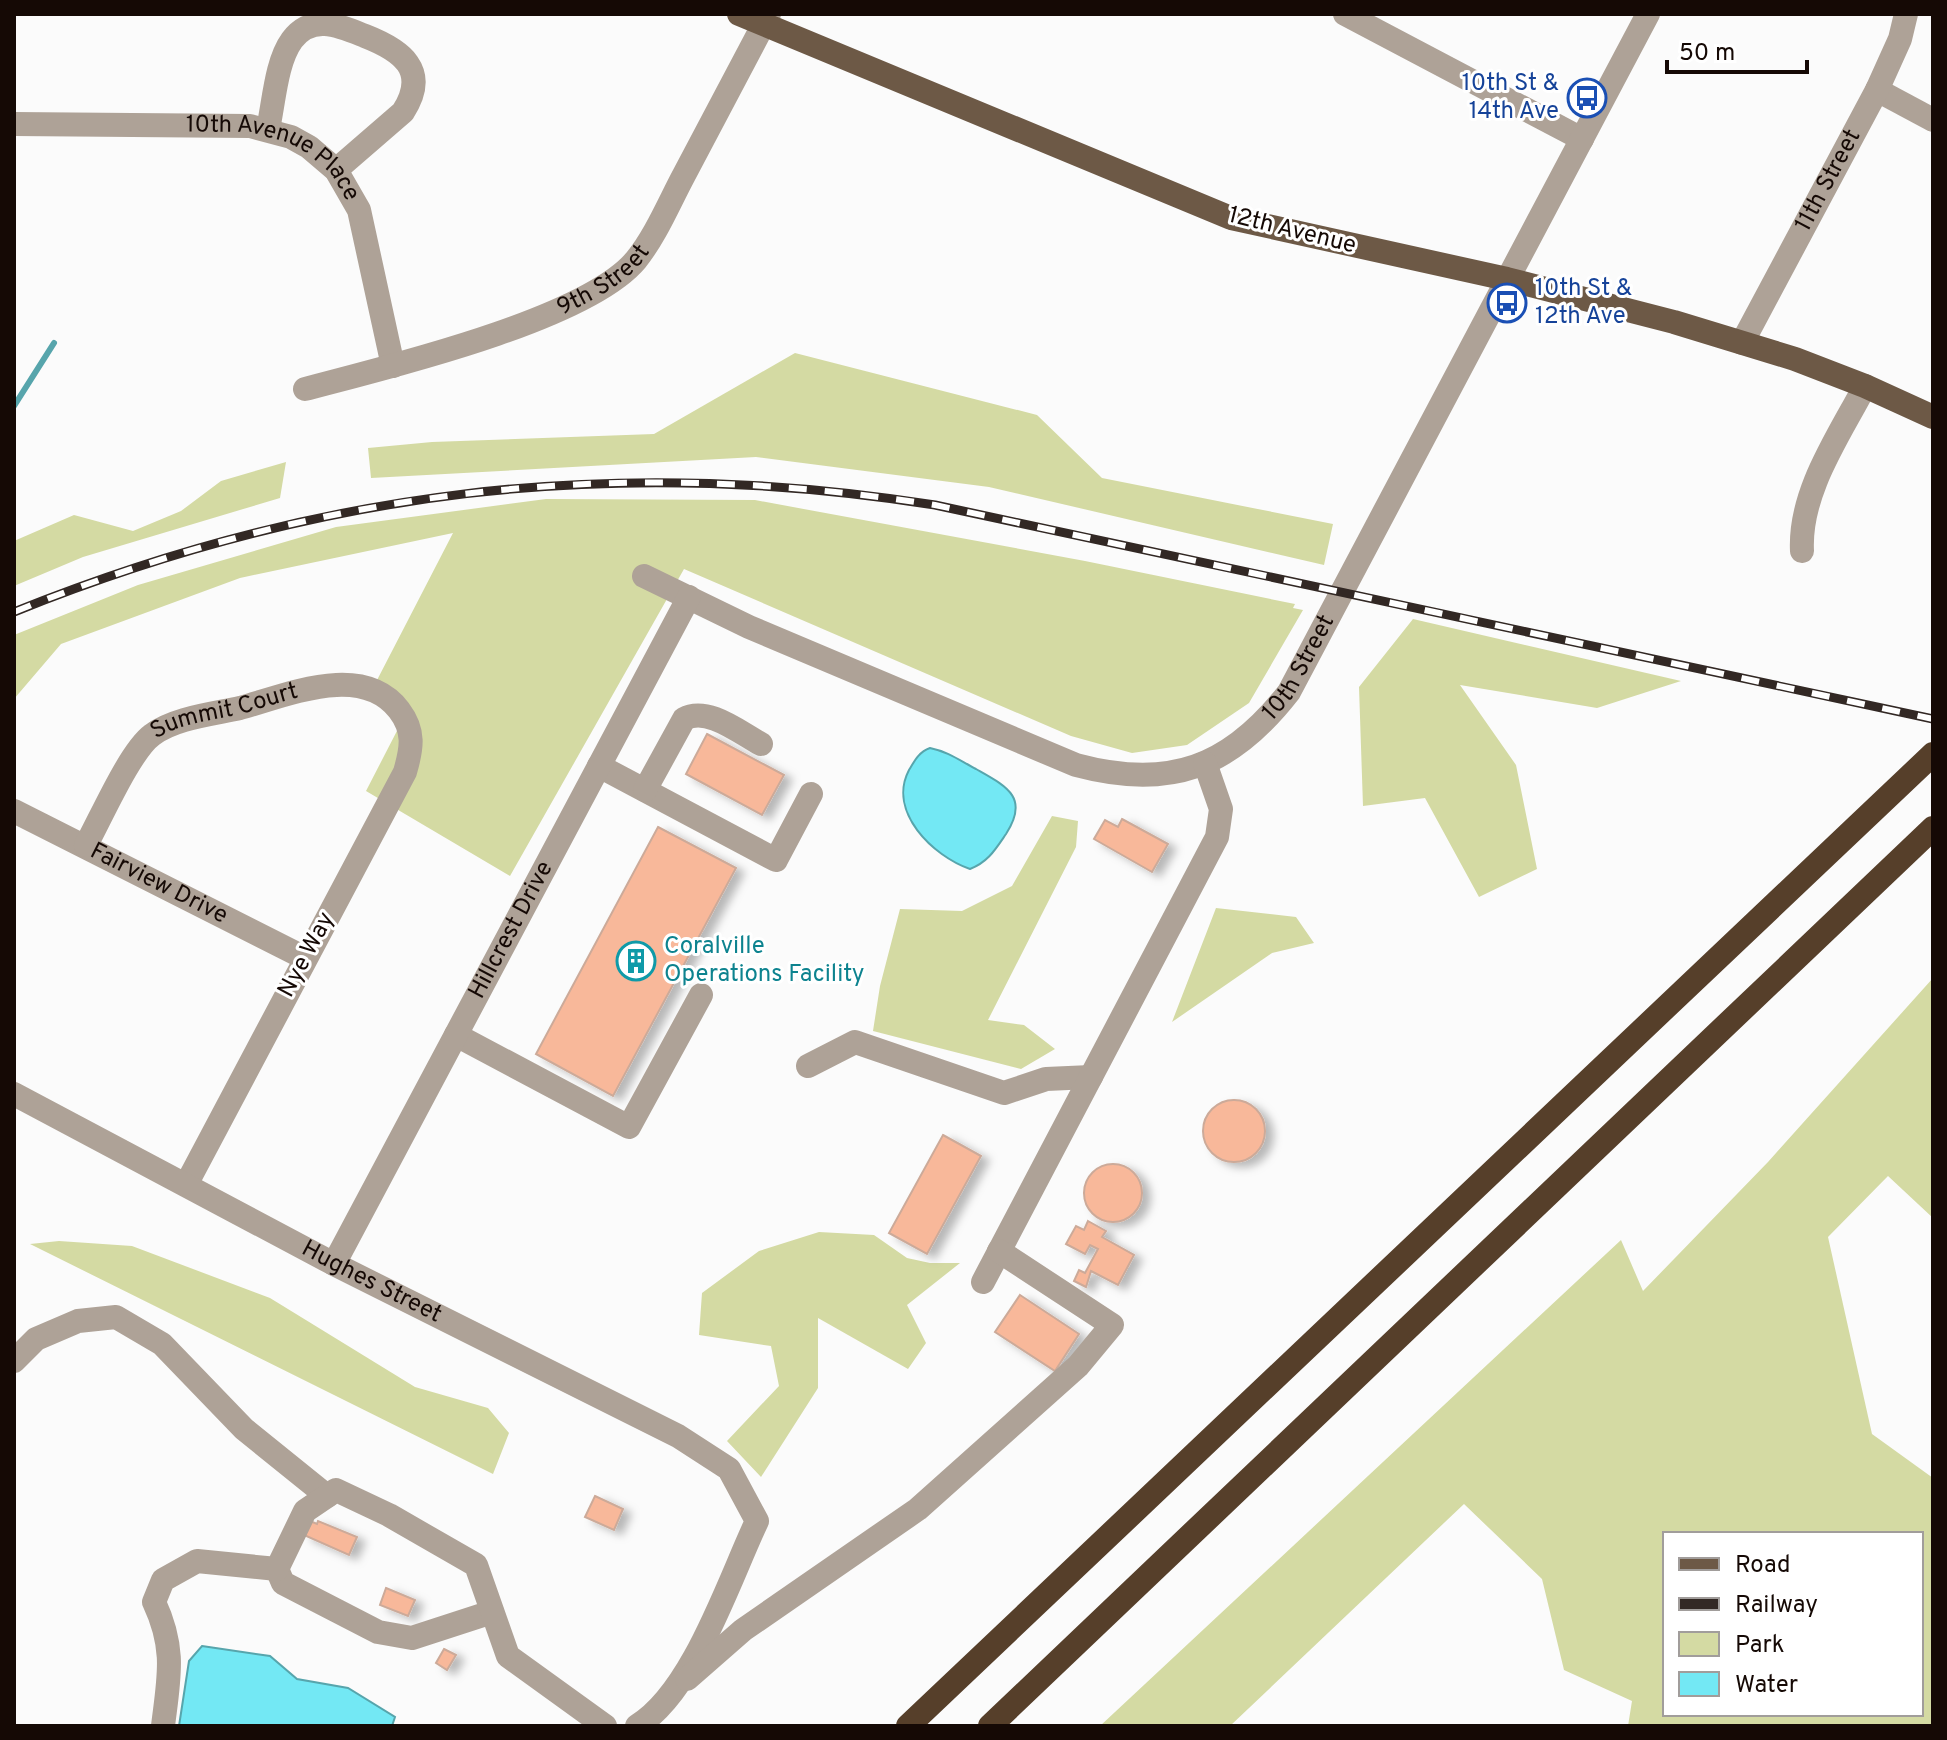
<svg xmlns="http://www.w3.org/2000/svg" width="1947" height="1740" font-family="Overpass,sans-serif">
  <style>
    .green { fill: #d4daa3; fill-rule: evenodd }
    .water { fill: #73e8f4; stroke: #57a5ac; stroke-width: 2 }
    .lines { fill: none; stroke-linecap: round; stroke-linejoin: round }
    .stream { stroke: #57a5ac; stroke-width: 6 }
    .building { fill: #f8b89a; stroke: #ca9; stroke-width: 2; filter: url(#shadow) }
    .minor { stroke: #aea297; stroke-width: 24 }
    .major { stroke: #6d5946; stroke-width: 24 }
    .highway { stroke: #563f2a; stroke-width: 24 }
    .rail-casing { stroke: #322824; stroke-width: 9 }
    .rail { stroke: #fff; stroke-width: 6; stroke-dasharray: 18; stroke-linecap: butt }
    .labels { text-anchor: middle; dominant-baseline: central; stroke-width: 6; stroke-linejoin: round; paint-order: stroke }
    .transit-label { font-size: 24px; fill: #164399; stroke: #fff; text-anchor: end }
    .street-label { font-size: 24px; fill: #150905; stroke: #fff }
    .culture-label { font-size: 24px; fill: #0d838f; stroke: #fff; text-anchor: start }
  </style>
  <defs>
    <filter id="shadow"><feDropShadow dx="8" dy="4.5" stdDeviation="4" flood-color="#0004"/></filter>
  </defs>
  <rect width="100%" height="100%" fill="#fbfbfb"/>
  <path class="green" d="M795,353L1037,415L1102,478L1333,524L1324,565L989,487L756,457L371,478L368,448L432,442L654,434Z
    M286,462L280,498L83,557L14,586V541L74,515L133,531L181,511L221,481Z
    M546,499L755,500L1085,561L1295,604L1293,608L1303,610L1249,703L1187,745L1132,753L1071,736L684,569L510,876L366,791L399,727L375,684L453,533L240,578L61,644L14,699V635L138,585L336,527Z
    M1413,619L1681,681L1597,708L1460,685L1516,765L1537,869L1479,897L1425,798L1363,806L1359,687Z
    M1052,816L1078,821L1076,847L988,1020L1024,1025L1055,1049L1021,1069L873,1031L880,986L900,909L962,911L1012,886Z
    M1216,908L1296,917L1314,943L1272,953L1172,1022Z
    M1933,978V1218L1888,1176L1828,1237L1872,1434L1933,1478V1726H1628L1632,1701L1564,1670L1542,1579L1464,1504L1230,1726H1100L1621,1240L1643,1291L1768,1162ZM1921,1534V1714H1665V1534Z
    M819,1232L874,1235L907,1258L930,1263H960L907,1305L926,1343L908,1369L818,1318V1388L761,1477L727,1441L779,1386L771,1346L699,1335L702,1293L759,1251Z
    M59,1241L132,1246L270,1298L415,1387L488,1408L509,1433L493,1474L30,1244Z"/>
  <path class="water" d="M930,748C949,752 959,760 976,769C1006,786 1030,797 1006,834C995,850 988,862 970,869C933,856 887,812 909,770C915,760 919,752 930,748Z
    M202,1646L270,1656L297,1679L348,1688L395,1717L392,1726H179L189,1661Z"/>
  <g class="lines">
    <path class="stream" d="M14,406L54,343"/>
  </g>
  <path class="building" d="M707,734L784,775L762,815L686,774Z
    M1122,819L1168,844L1152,872L1094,839L1105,820L1118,827Z
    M658,827L736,868L613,1096L536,1054Z
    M1203 1131a31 31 0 1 1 62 0a31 31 0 1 1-62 0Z
    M943,1135L981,1156L927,1254L889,1233Z
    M1084 1193a29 29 0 1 1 58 0a29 29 0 1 1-58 0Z
    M1088,1221L1106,1231L1102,1237L1134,1255L1118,1285L1091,1271L1086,1287L1074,1281L1079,1270L1085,1273L1098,1249L1090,1245L1085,1254L1066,1244L1076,1226L1084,1230Z
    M1020,1295L1079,1334L1055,1371L995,1332Z
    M595,1496L623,1509L614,1530L585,1517Z
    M310,1521L317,1524L318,1521L357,1537L349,1555L304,1535Z
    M386,1588L415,1600L408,1616L380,1605Z
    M444,1649L456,1655L447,1670L436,1663Z"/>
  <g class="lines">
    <g class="minor">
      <path d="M1345,14L1582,139"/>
      <path d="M1877,90L1933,120"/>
      <path id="s1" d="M14,124L250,126L291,137L309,147L336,170L359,210L393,366"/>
      <path d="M268,129C274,102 276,62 292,40C312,13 340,26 365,36C401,50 430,70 403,112L336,170"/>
      <path id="s2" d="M1742,343L1877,90L1900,39L1906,14"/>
      <path id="s3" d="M305,389C385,368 586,320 636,260C656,235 669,203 684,175C712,122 740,68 769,14"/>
      <path d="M1802,551C1799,492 1839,436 1865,386"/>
      <path id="s4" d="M644,576L749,627L1076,765C1169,790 1230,768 1289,692L1648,14"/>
      <path d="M599,766L776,860L811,794"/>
      <path d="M645,790L684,719C707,706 739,732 761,744"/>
      <path id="s5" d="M14,811L305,958"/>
      <path id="s6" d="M86,845C101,818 130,751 152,735C174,718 213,714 240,708C288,695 362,662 399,710C415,731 412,748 405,772L187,1183"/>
      <path d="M456,1035L629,1127L701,995"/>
      <path d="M808,1066L855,1042L1004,1093L1046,1079L1091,1077"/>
      <path id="s7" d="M14,1094L334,1264L678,1436L729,1469L757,1521C729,1580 693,1692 637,1726"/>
      <path id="s8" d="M334,1264L689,597"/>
      <path d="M983,1282L1217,837L1221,809L1205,763"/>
      <path d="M14,1361L36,1339L78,1321L116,1317L162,1344L244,1429L327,1496"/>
      <path d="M277,1569L283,1583L378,1632L412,1638L492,1612"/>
      <path d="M687,1679L743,1630L918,1509L1078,1366L1112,1325L999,1251"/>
      <path d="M163,1726C169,1677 176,1649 154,1602L163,1580L197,1561L277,1569L305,1511L336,1490L389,1515L476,1565L508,1656L605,1726"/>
    </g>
    <path class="major" d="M739,14L1231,218L1507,279L1674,322L1795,359L1865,386L1933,417"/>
    <path class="highway" d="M908,1726L1933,754
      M990,1726L1933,828"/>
    <defs>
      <path id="rail" d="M14,612C317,490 611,454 935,505L1933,719"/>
    </defs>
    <use href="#rail" class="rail-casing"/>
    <use href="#rail" class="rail"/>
  </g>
  <defs>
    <symbol id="bus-ring" viewBox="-11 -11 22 22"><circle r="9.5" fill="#fff" stroke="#1a4fb4" stroke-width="1.5"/><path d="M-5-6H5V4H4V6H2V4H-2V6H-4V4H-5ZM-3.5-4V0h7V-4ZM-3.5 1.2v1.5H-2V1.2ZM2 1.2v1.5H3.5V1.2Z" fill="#1a4fb4"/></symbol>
    <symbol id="building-ring" viewBox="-11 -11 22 22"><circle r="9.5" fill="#fff" stroke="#0f9aa8" stroke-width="1.5"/><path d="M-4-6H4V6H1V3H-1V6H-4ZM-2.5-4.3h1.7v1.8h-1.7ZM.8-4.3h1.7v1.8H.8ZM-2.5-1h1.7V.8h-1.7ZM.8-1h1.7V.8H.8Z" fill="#0f9aa8"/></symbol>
  </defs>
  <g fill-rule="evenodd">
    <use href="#bus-ring" x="1565" y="76" width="44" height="44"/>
    <use href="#bus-ring" x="1485" y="281" width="44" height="44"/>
    <use href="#building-ring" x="614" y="939" width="44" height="44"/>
  </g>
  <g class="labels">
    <g class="transit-label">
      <text x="1559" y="84">10th St &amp;<tspan x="1559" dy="28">14th Ave</tspan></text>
      <text x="1535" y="289" text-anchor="start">10th St &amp;<tspan x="1535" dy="28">12th Ave</tspan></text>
    </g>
    <g class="street-label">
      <text stroke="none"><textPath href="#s1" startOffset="270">10th Avenue Place</textPath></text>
      <text stroke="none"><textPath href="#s2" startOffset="184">11th Street</textPath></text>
      <text transform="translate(1292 231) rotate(14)">12th Avenue</text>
      <text stroke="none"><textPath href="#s3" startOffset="320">9th Street</textPath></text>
      <text stroke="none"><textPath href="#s4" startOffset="740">10th Street</textPath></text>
      <text stroke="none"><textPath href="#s6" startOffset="206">Summit Court</textPath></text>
      <text stroke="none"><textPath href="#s5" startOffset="162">Fairview Drive</textPath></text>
      <text stroke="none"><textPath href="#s8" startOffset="378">Hillcrest Drive</textPath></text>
      <text transform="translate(307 955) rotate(-62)">Nye Way</text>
      <text stroke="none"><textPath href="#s7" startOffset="404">Hughes Street</textPath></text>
    </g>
    <g class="culture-label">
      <text x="664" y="947">Coralville<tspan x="664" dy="28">Operations Facility</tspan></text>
    </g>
  </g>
  <rect width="1947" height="1740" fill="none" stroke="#150905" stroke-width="32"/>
  <rect x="1663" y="1532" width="260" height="184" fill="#ffffff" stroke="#a19d9b" stroke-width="2"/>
  <rect x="1679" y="1558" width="40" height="12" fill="#6d5946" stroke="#a19d9b" stroke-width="2"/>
  <text x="1735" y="1572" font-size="24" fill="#150905">Road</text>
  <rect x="1679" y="1598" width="40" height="12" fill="#322824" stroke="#a19d9b" stroke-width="2"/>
  <text x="1735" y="1612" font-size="24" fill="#150905">Railway</text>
  <rect x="1679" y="1632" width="40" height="24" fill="#d4daa3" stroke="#a19d9b" stroke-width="2"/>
  <text x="1735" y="1652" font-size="24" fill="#150905">Park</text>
  <rect x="1679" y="1672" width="40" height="24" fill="#73e8f4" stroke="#a19d9b" stroke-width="2"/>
  <text x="1735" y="1692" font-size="24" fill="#150905">Water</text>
  <path d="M1667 60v12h140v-12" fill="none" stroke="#150905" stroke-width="4"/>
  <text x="1679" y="60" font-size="24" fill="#150905" stroke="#ffffff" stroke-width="6" paint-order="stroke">50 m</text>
</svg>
